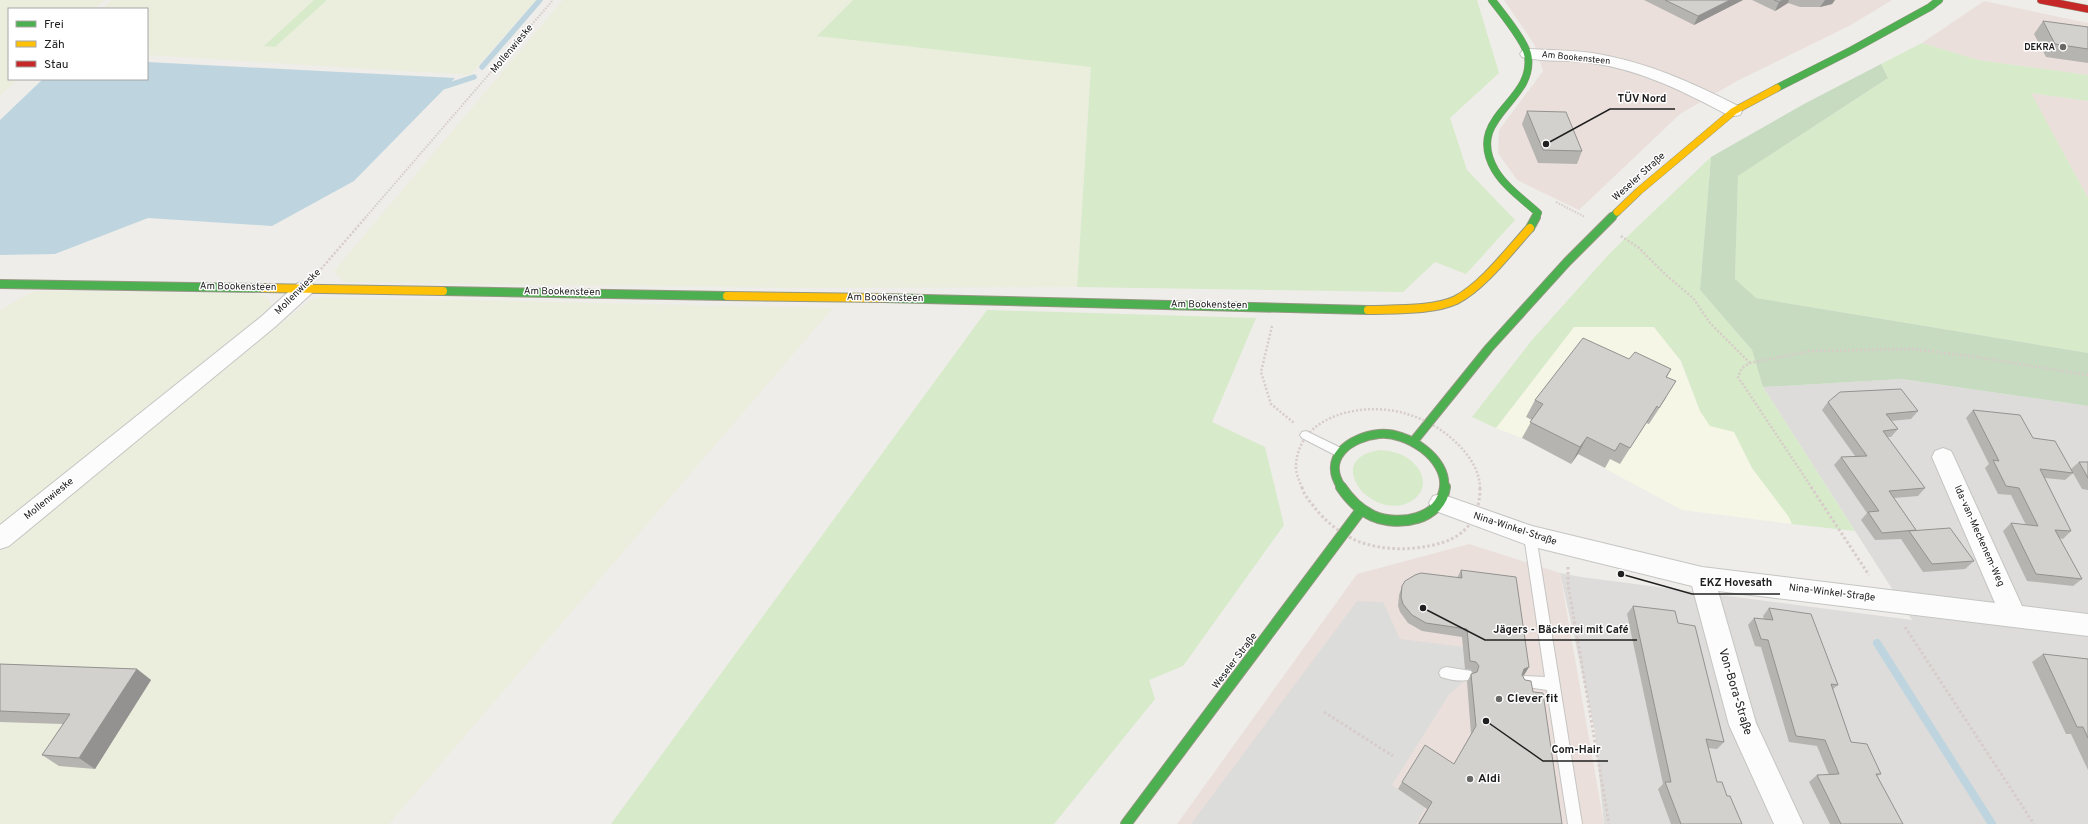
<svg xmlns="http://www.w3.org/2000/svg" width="2088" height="824" font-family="Overpass,sans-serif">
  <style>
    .residential { fill: #dddcda }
    .commercial { fill: #ebdfdb }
    .education { fill: #f5f6e5 }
    .religious { fill: #dcdcda }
    .farmland { fill: #ebeedd }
    .grass { fill: #d7eac9 }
    .forest { fill: #c6dbbf }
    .water { fill: #bed5e0 }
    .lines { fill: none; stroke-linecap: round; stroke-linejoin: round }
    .stream-far1 { stroke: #bed5e0; stroke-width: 5.5 }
    .stream { stroke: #bed5e0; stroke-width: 8 }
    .lane-casing { stroke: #c5c5c3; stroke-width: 2 }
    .street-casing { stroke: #c5c5c3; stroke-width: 2 }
    .fast-far2-casing { stroke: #949781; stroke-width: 8 }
    .fast-far1-casing { stroke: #949781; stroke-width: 10 }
    .fast-casing { stroke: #949781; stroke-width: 12 }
    .slow-far1-casing { stroke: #949781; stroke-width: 8 }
    .slow-casing { stroke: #949781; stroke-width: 10 }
    .jam-casing { stroke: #949781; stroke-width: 8 }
    .path-far2 { stroke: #d7ccc9; stroke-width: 2; stroke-dasharray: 1.5 1.5; stroke-linecap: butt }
    .path-far1 { stroke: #d7ccc9; stroke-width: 2.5; stroke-dasharray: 2 2; stroke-linecap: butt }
    .path { stroke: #d7ccc9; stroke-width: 3; stroke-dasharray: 2.5 2.5; stroke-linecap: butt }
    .lane { fill: #fcfcfc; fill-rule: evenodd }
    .street { fill: #fcfcfc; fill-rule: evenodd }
    .fast-far2 { stroke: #4caf50; stroke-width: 7 }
    .fast-far1 { stroke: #4caf50; stroke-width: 8 }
    .fast { stroke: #4caf50; stroke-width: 10 }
    .slow-far1 { stroke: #ffc107; stroke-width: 7 }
    .slow { stroke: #ffc107; stroke-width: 8 }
    .jam { stroke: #c62828; stroke-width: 7 }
    .wall { fill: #b5b4b1 }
    .shaded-wall { fill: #939290 }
    .building { fill: #d2d1ce; stroke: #939290 }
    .poi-dot { fill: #686866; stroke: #fff; stroke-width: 1.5 }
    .labels { text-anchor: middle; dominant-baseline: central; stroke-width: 3; stroke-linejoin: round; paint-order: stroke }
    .far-poi-label { font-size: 9px; font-weight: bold; fill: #202020; stroke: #fff; text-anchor: end }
    .far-street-label { font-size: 9px; fill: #202020; stroke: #fff }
    .street-label { font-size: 10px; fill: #202020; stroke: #fff }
    .near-street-label { font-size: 12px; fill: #202020; stroke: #fff }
    .near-poi-label { font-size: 12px; font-weight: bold; fill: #202020; stroke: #fff; text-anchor: start }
    .leader { fill: none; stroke: #202020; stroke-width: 1.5 }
    .callout-dot { fill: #202020; stroke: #fff; stroke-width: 1.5 }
    .callout-label { font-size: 11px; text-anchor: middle; font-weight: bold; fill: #202020; stroke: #fff; stroke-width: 3; stroke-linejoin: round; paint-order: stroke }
  </style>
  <rect width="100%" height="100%" fill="#eeede9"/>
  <path class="residential" d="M1902,379L2088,406V824H1604L1595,731L1560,573L1581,577L1912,620L1763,387Z"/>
  <path class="commercial" d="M1504,0H1892L1851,25L1737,81L1680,114L1579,210L1517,180L1498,153L1499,130L1543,71L1534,44Z
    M1984,1L2088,23V75L1978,60L1922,43Z
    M2030,93L2088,101V198Z
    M1469,544L1560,573L1604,824H1177L1357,574Z"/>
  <path class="education" d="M1574,327H1654L1680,360L1700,410L1710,426L1734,431L1752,468L1789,517L1792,524L1682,510L1578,454L1571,464L1522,438L1496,428Z"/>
  <path class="religious" d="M1357,601L1383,602L1400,639L1480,649L1483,667L1450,693L1392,785L1425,808L1416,824H1191Z"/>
  <path class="farmland" d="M0,0H105L95,9H9V79H18L0,96Z
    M111,0H314L264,46L275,47L327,0H536L470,75L147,55V9H102Z
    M563,0H853L817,36L1091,66L1077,287L797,288L344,282L334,271Z
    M46,291L258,294L268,298L271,306L263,316L0,526V310L32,292Z
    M318,297L833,308L389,824H0V551L309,301Z"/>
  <path class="grass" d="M314,0H327L275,47L264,46Z
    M853,0H1477L1499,73L1450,118L1467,170L1515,220L1466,274L1435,262L1403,292L1077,287L1091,67L817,36Z
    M1922,43L1978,60L2088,75V101L2031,93L2088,198V353L1755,298L1735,279L1738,176L1888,78L1881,64Z
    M1711,157L1700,290L1752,350L1763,387L1855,531L1792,524L1789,517L1752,468L1734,432L1710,426L1700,411L1681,361L1654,327H1574L1496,428L1472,417L1532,340L1611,252Z
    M987,310L1256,318L1212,422L1265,447L1284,525L1183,666L1149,680L1155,699L1054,824H611Z
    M1381,450C1389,451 1397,452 1404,456C1426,468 1432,494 1405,504C1367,517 1323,457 1381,450Z"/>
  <path class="forest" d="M1881,64L1888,78L1738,176L1735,279L1756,298L2088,353V406L1902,379L1763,387L1752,350L1700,290L1711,157L1804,104Z"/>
  <path class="water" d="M147,62L455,78L354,181L272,226L148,218L55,254L0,255V120L43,79H147Z"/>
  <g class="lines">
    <path class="stream-far1" d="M482,67L540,0
      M440,88L474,77"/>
    <path class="stream" d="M1877,643L1992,824"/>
    <defs>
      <path id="lane" d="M1306,431L1343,449L1345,452L1343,455H1335L1302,438L1300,435L1302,432Z
        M1530,531L1534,532L1536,536L1582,824H1568L1547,690L1520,686L1518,682L1520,678L1525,676L1545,677L1524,536L1526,532Z
        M1446,667L1471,671L1473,675L1471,679C1462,682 1450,680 1441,677L1439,673L1441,669Z"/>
      <path id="street" d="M1528,49C1549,50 1571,50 1592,53C1645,61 1693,83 1740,107L1742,111L1740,115L1734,116L1728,115C1685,92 1641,70 1592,63C1569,59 1544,63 1522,57L1520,54L1522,51Z
        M305,281L312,283L315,288L312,293L276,326L9,546L0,549V525L262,316L298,283Z
        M1943,448L1951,451L1954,457L2022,606L2088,614V636L1718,591L1756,723L1803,824H1774L1729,725L1692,586L1530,546L1433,510L1429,503L1433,496L1441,494L1532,526L1702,567L1995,603L1932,457L1935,451Z"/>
      <path id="fast-far2" d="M1492,0C1501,12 1526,42 1528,56C1535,103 1464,116 1495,170C1505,187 1524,200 1538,213L1535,218
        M1777,88L1852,50L1930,7L1939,0
        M1611,218L1617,212"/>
      <path id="fast-far1" d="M1530,228L1536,217
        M0,284L263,288
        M443,291L727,296
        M883,298L1368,310
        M1413,442L1489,348L1567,262L1612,217
        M1342,488C1321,458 1350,437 1379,434C1406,431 1448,458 1444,488"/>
      <path id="fast" d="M1341,487C1349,499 1360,510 1373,516C1399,527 1441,520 1445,487
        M1126,824L1361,510"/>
      <path id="slow-far1" d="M1617,212L1639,191L1734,111L1777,88"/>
      <path id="slow" d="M263,288L443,291
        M727,296L883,298
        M1368,310C1393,309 1433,311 1456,300C1483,286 1509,251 1530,228"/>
      <path id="jam" d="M2041,0L2088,9"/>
    </defs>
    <use href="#lane" class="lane-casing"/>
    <use href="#street" class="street-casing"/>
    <use href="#fast-far2" class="fast-far2-casing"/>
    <use href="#fast-far1" class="fast-far1-casing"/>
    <use href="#fast" class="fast-casing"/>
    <use href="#slow-far1" class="slow-far1-casing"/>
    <use href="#slow" class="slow-casing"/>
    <use href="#jam" class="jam-casing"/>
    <path class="path-far2" d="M1556,202L1585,217
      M365,218L553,0"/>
    <path class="path-far1" d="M1621,236L1639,248L1666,275L1693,298L1710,323L1750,363
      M321,269L366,217
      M1272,326L1261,372L1271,404L1294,423
      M1302,488C1300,482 1295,472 1296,465C1299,413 1367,401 1407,414C1430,421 1450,434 1465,452C1473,462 1480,475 1480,488
      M1812,488L1738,377L1742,368L1750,363L1811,351L1911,349L1969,356L2088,375"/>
    <path class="path" d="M1302,487C1304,496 1310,501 1315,508C1325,521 1340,533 1355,540C1374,548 1395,550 1415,548C1454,544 1480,530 1480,487
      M1811,487L1869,575
      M1568,567V584L1609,824
      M1905,627L2034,824
      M1324,712L1393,756"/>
    <use href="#lane" class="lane"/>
    <use href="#street" class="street"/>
    <use href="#fast-far2" class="fast-far2"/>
    <use href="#fast-far1" class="fast-far1"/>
    <use href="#fast" class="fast"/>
    <use href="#slow-far1" class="slow-far1"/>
    <use href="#slow" class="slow"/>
    <use href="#jam" class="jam"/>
  </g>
  <path class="wall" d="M1644,0H1743L1694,25Z
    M1752,0H1835L1832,4L1820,7H1800L1788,3L1775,11Z
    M2043,21L2088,27V63L2046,57L2034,34Z
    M1527,111L1582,151L1577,164L1538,163L1522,124Z
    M1629,359L1671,369L1667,377L1666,398L1649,424L1646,423L1620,464L1610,459L1605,468L1578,454L1571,464L1522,438L1532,420L1526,417L1535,400Z
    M1828,402L1918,411L1911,419L1891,421L1898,429L1891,437H1887L1925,488L1918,496L1894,498L1916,530L1974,561L1965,569L1923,572L1901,539L1875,540L1861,520L1867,513L1834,465L1841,457L1855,456L1822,410Z
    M1973,410L2033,438L2071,469L2079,462H2088V490L2082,489L2073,473L2065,480L2045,478L2071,531L2063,539L2059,538L2082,579L2073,586L2027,581L2003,531L2011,523L2026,525L2011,495L1998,494L1985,468L1989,464L1966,418Z
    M1461,570L1529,667L1524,675L1522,676L1533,692L1562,824H1418L1427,809L1398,789L1402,782L1454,764L1471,734L1467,682L1471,674L1473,673L1471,670L1465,669L1462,637L1422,631L1408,623L1400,612L1398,606L1399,595L1402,586L1457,578Z
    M1633,606L1678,623L1724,742L1717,749L1708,748L1717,782L1727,796L1742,824H1671L1658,789L1663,784L1627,614Z
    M1769,608L1838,685L1833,689L1851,742L1881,774L1877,776L1903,824H1830L1809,782L1817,775H1829L1817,746L1789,742L1761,647L1755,646L1748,625L1754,618L1764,619L1763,616Z
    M2043,654L2088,659V770L2071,734H2066L2032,662Z
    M0,664L137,669L151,680L95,769L59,766L42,755L63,724L0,722Z"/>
  <path class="shaded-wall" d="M1730,0H1743L1694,25L1698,16Z
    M1783,0H1789L1788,3L1775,11L1779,2Z
    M1825,0H1835L1832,4L1820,7Z
    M1587,437L1578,454L1571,464L1580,447Z
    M1529,667L1524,675L1519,677L1524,669Z
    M137,669L151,680L95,769L79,758Z"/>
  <path class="building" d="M1665,0H1730L1698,16Z
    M1774,0H1783L1779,2Z
    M2043,21L2088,27V49L2055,44Z
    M1527,111L1566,112L1582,151L1543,150Z
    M1583,338L1629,359L1635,352L1671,369L1666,377L1676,381L1659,408L1657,406L1630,448L1620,443L1615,451L1587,437L1580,447L1530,422L1543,404L1535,400Z
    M1901,389L1918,411L1886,414L1898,429L1883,431L1925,488L1889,491L1916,530L1882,533L1868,512L1879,511L1841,457L1867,456L1828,402L1840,392Z
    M1973,410L2020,415L2033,438L2055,441L2073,473L2040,469L2071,531L2055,530L2082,579L2036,574L2011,523L2038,526L2019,488L2006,486L1993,460L1999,461Z
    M2079,462H2088V478Z
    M1950,528L1974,561L1932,564L1909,531Z
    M1461,570L1516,577L1529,667L1524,669L1522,675L1525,680L1531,681L1533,692L1543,693L1562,824H1419L1432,802L1402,782L1425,745L1454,764L1476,726L1471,674L1477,672L1479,666L1476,662L1470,661L1467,629L1426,623L1412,615L1403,604L1401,597L1402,586L1405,581L1415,575L1421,573L1462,578Z
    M1633,606L1675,611L1678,623L1695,626L1724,742L1706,739L1717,782H1722L1727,796H1730L1742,824H1681L1665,782H1671Z
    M1769,608L1811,614L1838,685L1831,684L1851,742L1867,744L1881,774H1876L1903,824H1841L1817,775L1839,774L1825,740L1796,736L1768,640L1761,639L1754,618L1773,620Z
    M2043,654L2088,659V738L2083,727H2077Z
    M0,664L137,669L79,758L42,755L70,714L0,711Z"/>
  <g class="poi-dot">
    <circle cx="2063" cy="47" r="4"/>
    <circle cx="1499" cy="699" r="4"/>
    <circle cx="1470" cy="779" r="4"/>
  </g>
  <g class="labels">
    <g class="far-poi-label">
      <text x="2055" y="47">DEKRA</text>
    </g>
    <g class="far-street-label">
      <text transform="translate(1576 58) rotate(6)">Am Bookensteen</text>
    </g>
    <g class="street-label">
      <text transform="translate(512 49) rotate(-50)">Mollenwieske</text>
      <text transform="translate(1639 177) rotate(-42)">Weseler Straße</text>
      <text transform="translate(238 287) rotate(1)">Am Bookensteen</text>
      <text transform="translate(298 292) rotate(-45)">Mollenwieske</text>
      <text transform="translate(562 292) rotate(1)">Am Bookensteen</text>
      <text transform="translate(885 298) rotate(1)">Am Bookensteen</text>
      <text transform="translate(1209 305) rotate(1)">Am Bookensteen</text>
      <text transform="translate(49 499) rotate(-39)">Mollenwieske</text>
      <text transform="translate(1515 529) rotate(18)">Nina-Winkel-Straße</text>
      <text transform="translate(1979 536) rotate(66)">Ida-van-Meckenem-Weg</text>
      <text transform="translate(1832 593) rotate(7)">Nina-Winkel-Straße</text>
      <text transform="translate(1235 661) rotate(-53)">Weseler Straße</text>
    </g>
    <g class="near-street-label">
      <text transform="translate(1735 692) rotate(73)">Von-Bora-Straße</text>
    </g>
    <g class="near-poi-label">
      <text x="1507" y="699">Clever fit</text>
      <text x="1478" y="779">Aldi</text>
    </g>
  </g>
  <path class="leader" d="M1546 144L1610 109H1675M1621 574L1692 594H1780M1423 608L1485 640H1637M1486 721L1543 761H1608"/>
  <g class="callout-dot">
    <circle cx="1546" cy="144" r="4"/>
    <circle cx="1621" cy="574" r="4"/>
    <circle cx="1423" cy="608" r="4"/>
    <circle cx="1486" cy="721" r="4"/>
  </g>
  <g class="callout-label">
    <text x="1642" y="102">TÜV Nord</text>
    <text x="1736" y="586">EKZ Hovesath</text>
    <text x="1561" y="633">Jägers - Bäckerei mit Café</text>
    <text x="1576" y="753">Com-Hair</text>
  </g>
  <rect x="8" y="8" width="140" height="72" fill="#ffffff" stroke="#a6a6a6"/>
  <rect x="16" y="21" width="20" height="6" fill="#4caf50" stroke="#a6a6a6"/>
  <text x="44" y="28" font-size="12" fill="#202020">Frei</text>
  <rect x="16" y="41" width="20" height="6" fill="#ffc107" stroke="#a6a6a6"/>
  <text x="44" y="48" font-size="12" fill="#202020">Zäh</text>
  <rect x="16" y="61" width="20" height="6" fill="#c62828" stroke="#a6a6a6"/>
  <text x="44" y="68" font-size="12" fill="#202020">Stau</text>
</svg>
